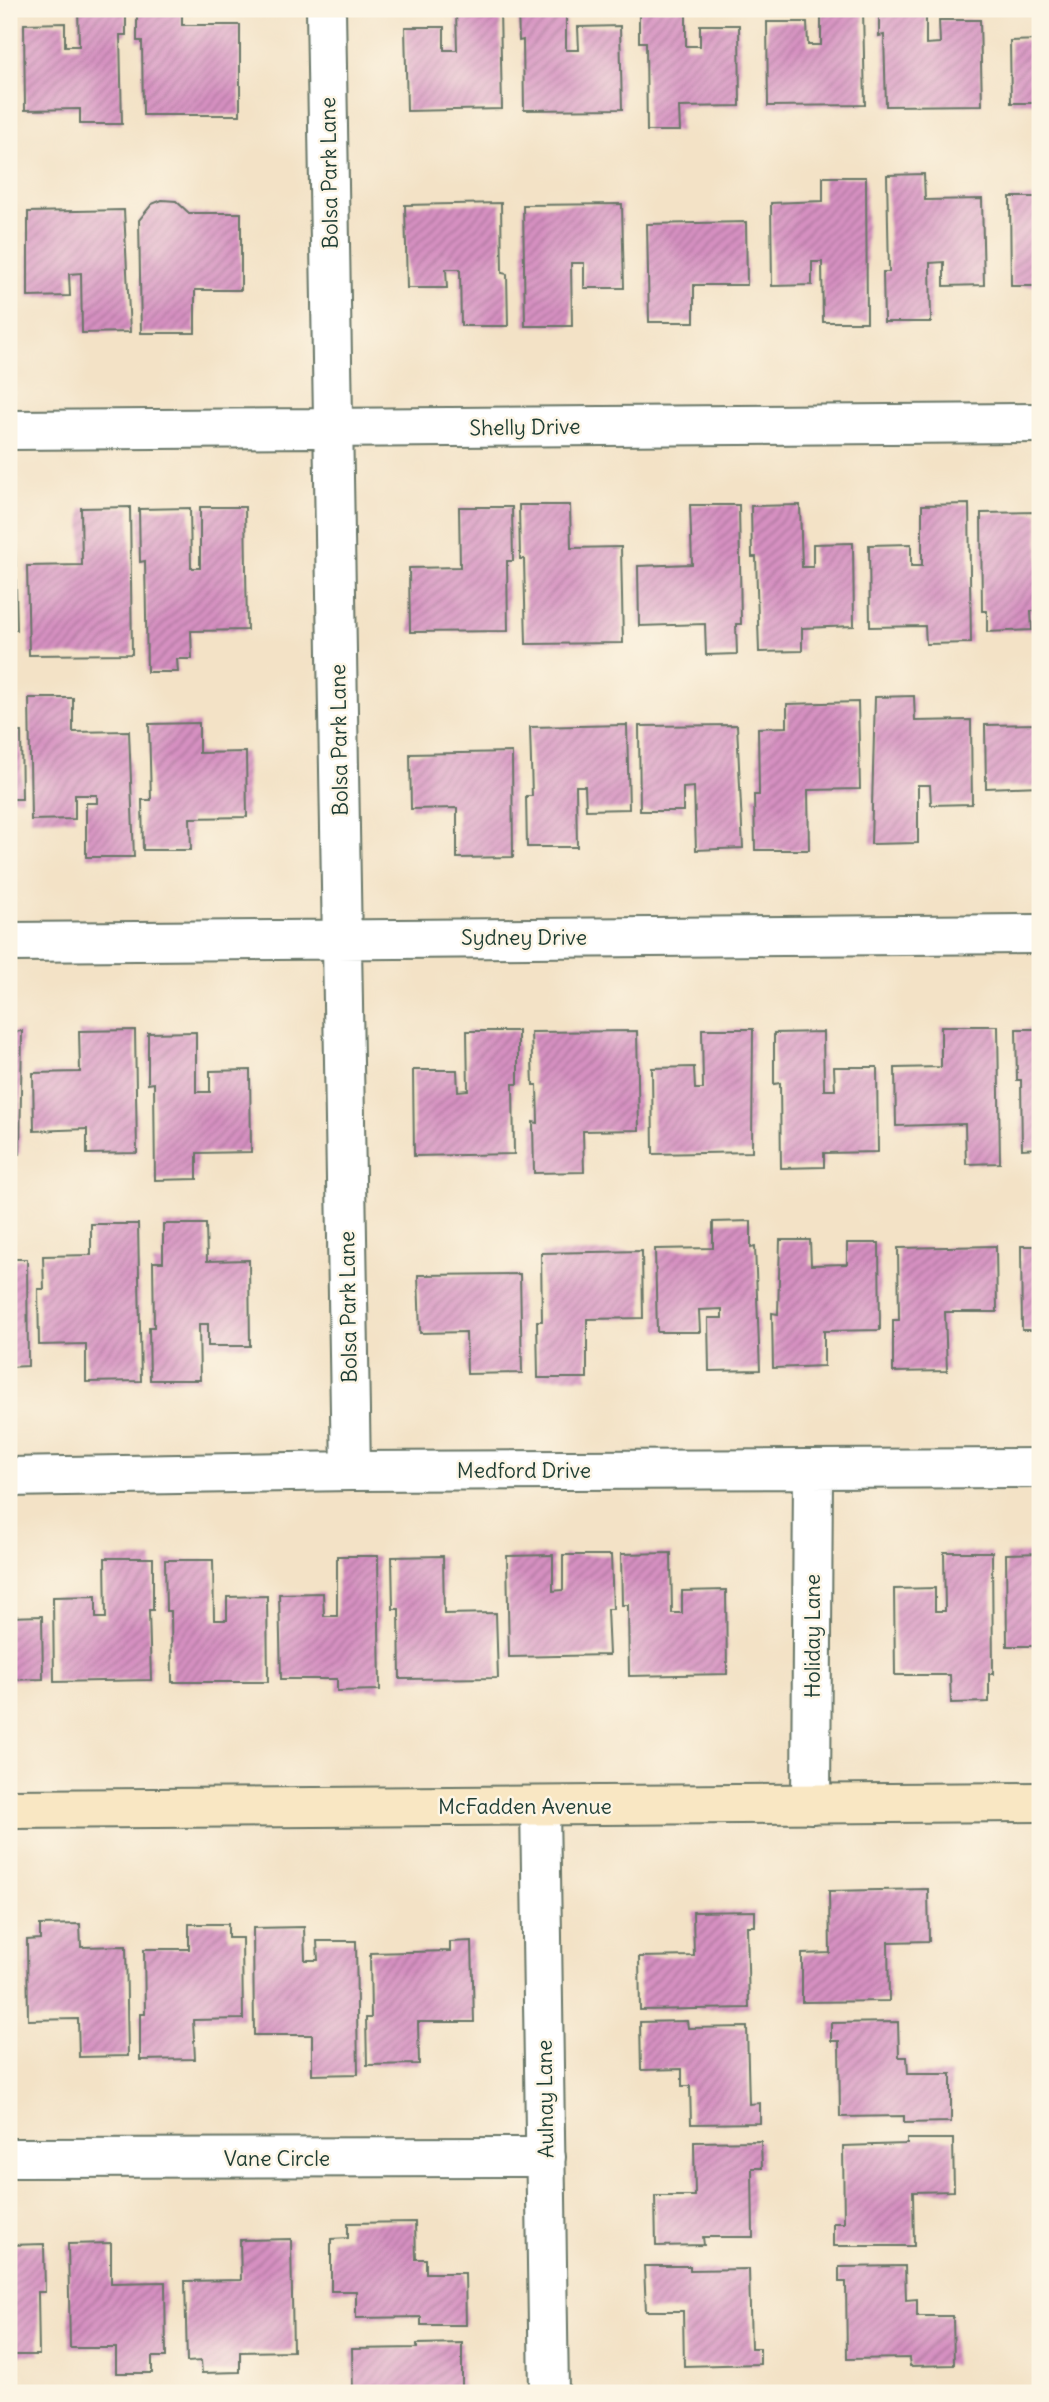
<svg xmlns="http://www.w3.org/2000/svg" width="1049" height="2402" font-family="Delius,sans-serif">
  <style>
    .building { fill: url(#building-hatch) }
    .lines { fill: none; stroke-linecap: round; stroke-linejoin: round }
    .street-casing { stroke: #697767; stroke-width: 42 }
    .secondary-casing { stroke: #697767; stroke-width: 42 }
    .street { stroke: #fff; stroke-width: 38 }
    .secondary { stroke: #f9e7c3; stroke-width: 38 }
    .labels { text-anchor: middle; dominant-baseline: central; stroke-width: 5; stroke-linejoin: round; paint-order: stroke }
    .street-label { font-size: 21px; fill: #1f3d34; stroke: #fcf5e5 }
  </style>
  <defs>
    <pattern id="building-hatch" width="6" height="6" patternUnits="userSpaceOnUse" patternTransform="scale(1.75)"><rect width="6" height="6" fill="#d690c1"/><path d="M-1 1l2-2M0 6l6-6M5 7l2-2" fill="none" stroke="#ad779e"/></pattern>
  </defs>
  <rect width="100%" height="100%" fill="#fcf5e5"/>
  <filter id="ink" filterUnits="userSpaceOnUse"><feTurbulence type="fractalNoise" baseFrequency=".0143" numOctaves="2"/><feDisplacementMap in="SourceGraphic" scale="14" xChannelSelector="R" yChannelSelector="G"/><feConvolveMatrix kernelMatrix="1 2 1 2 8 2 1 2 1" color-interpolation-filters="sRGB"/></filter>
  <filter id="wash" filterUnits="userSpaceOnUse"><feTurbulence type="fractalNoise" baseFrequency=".00686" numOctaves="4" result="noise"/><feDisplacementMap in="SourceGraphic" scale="28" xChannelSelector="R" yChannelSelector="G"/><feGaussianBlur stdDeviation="1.57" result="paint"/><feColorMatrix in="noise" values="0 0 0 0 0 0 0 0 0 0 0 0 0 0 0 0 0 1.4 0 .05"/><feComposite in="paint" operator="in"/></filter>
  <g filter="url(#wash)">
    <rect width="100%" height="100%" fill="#f3e2c6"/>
    <g id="blocks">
      <path class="building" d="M78,9H126V35H120L122,124H80V109L25,110L24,24L65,23V46H79Z
        M137,9H182V25H240V115H143L142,41H137Z
        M456,9H500L502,109L407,111L405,27H444V50H457Z
        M518,9H566V50H579L578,27L620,26L622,109L524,110L523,40L519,41Z
        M639,9H686V46H700V25H739L740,106L679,107L680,131H647L646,42H639Z
        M821,9H863L865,105L768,106L767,22H807L808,45H821Z
        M879,9H926V44L940,43L939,20H980L982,105L886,106L884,35L879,36Z
        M1040,40V103H1011L1010,41Z
        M924,174L925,200L982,199L984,285L944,286V262L930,263L931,322H884L883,272H889L887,175Z
        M823,177H866L867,322H823L822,262H812V285L772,286L771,203L823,201Z
        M1010,197H1040V286H1011Z
        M162,200L176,201L189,213H241V290H195V333H141L139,220L152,204Z
        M501,203L502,273L507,274L508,326H461L460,269H446L447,288H407L405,205Z
        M622,204L624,288H584V263H571L572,326H525L523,205Z
        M124,210L130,332L82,333L81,273L69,274L70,296L28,297V212Z
        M746,222L747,285H694V322H649L647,224Z
        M969,504L971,643L926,644L925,626L870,627L869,545L911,544V566H922V505Z
        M519,505H570L571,548L621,547L623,643L526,644L524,559H520Z
        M690,505H739L741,624H736L737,654L706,655L705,624L639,626L638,566L692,564Z
        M800,505L802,567H813V544L853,543L854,626L802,628V651L759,652L756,557H752L751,506Z
        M130,507L132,654L29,655L27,566L82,565L81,508Z
        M200,507H245L247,630L191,631L192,659H177L178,672H147L145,561L140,562L139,509L190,508L191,568H200Z
        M459,507H512L513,561H507L508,631L410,632L409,568L460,567Z
        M1038,512L1040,611H1031L1032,630L987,632V611H982L981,513Z
        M9,546H15L17,630H9Z
        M914,696L915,721L971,720L972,804L931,805L930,785H918V843L871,844L875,697Z
        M29,698H73V732L129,731L134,857H86V803H97V795H75V819L31,820Z
        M858,702L860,789L808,790L809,850H755L754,795H759L758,728L787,727V704Z
        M199,723V753L246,752L247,817L190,818L191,850H143L142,800H151L149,724Z
        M1040,724V786L986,788L985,725Z
        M627,725L629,809L586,810L585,786H576L577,847H527L526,796H532L530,727Z
        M737,725L743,848L696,850L694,787L683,788V811H640L639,726Z
        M9,732H21L22,799H9Z
        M512,752L513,857L457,858V808L411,809L410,754Z
        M941,1026H998L1000,1163L966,1164L965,1124L896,1126L895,1068L941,1067Z
        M702,1029H753L752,1152L653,1154L652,1068L694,1067L695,1089H703Z
        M1016,1029H1040V1148L1022,1149L1021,1080H1017Z
        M135,1030L137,1153L87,1154V1129L34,1131L33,1073L80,1072L79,1031Z
        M22,1031L20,1154H9V1032Z
        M467,1031H518V1084H513L514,1154L414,1156L413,1070H457L458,1091L468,1090Z
        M637,1031L639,1130L583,1131L584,1172L534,1173L533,1122L538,1123L537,1085H533L531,1032Z
        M196,1032V1092H210V1071L250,1070L251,1152L197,1153V1179L155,1180L154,1083L148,1084V1033Z
        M823,1032L824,1090H835L834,1067H877L878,1152L824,1153V1167L781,1168L780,1083L774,1084V1033Z
        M751,1221V1248L755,1247L760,1370L709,1371L708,1318H722V1309L699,1310L700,1332H657L655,1249L713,1248V1222Z
        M91,1224H138L141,1381L86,1382V1344L39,1345L38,1289H44L43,1256L91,1255Z
        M163,1224H206L207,1261L249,1260L250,1346H208V1324H199L200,1380H150L149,1327H154L153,1262H163Z
        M780,1240H810L811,1265L847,1264V1243H879L880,1330L824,1331V1366L773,1368L772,1313L778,1314Z
        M996,1246L997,1312H945L947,1371L893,1372V1320H899L898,1248Z
        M1021,1246H1040V1330H1022Z
        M642,1251L643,1318L587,1319V1378H538L537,1321H542L541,1253Z
        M9,1259H27L28,1366L9,1367Z
        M520,1274L522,1373L467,1374L466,1332L420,1333L418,1275Z
        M944,1552H992L993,1674H989V1702L951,1703L950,1675H895L894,1589L935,1588V1611H945Z
        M671,1553L672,1613H682V1591L726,1590L727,1674L629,1676L628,1605H622L621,1554Z
        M1040,1553V1646H1007L1006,1554Z
        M553,1555V1591L563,1590V1555H611L613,1609H607L609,1655L509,1657L507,1556Z
        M337,1556H378L380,1690L337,1691V1679H281L279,1594L323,1593L324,1616H337Z
        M443,1556L444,1614L496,1613L498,1678L400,1679L399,1609H393L392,1557Z
        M105,1558H153V1610H149L151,1680L54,1682L53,1597L96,1596V1618H106Z
        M165,1560H213L214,1620H227V1597L267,1596L268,1682H172L171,1611H166Z
        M42,1616L43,1679L9,1680V1617Z
        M928,1889L929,1941L888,1942L889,2001L802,2002V1954L830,1953L829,1891Z
        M755,1911V1926H747L749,2008L640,2010L639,1957L694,1956L693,1912Z
        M80,1924L81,1947L126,1946L128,2056L79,2057L78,2019L28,2020L27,1940L40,1939V1925Z
        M189,1924H228V1938H242L243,2019L193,2020L195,2059L140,2060V2014H145L144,1949H189Z
        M304,1927L305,1960H318L317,1941H356L358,2074L312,2075V2035H254L253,1928Z
        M472,1941L474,2022H418L419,2064L367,2065L366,2018H371L370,1953L450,1951V1942Z
        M687,2021L688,2028L747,2027L749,2104L760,2103V2123L691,2124L690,2086H682V2069L641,2070L640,2022Z
        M898,2022L899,2057H907L908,2074H951V2122L904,2123V2116L840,2117L839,2041H831V2023Z
        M907,2139H953L954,2191L913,2192L914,2246H833V2223H844L843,2146L907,2144Z
        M761,2141L762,2168H752L753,2237H703L704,2245L656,2246L655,2196H695L694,2142Z
        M415,2222L416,2259H426V2273H465L466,2325H421V2317L356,2318V2291H331V2239L348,2238V2223Z
        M291,2239L293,2351L240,2352V2372L202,2373L201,2361L187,2362L185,2281L241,2280L240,2240Z
        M111,2243V2283L165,2282L166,2357H152V2373H116V2348H70L68,2244Z
        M44,2244L45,2292H38L39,2355H9V2245Z
        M644,2266H690V2270L749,2269L751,2348H760V2364L684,2366L683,2311H646Z
        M905,2266L906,2300L917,2299V2316H953L954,2365L910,2366L909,2358L847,2359L846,2282H839V2267Z
        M462,2343V2393H353L352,2349L417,2348V2344Z"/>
    </g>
  </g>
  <g filter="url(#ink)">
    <use href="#blocks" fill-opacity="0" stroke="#697767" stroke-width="2"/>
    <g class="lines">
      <defs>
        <path id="street" d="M326,9L351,1471
          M9,430L1040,423
          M9,942L1040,934
          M9,1477L351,1471L1040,1468
          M811,1804L813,1469
          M540,1806L549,2393
          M9,2158L546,2157"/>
        <path id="secondary" d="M9,1809L1040,1802"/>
      </defs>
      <use href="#street" class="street-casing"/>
      <use href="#secondary" class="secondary-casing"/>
      <use href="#street" class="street"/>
      <use href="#secondary" class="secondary"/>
    </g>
  </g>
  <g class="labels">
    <g class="street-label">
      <text transform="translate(329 173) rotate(-91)">Bolsa Park Lane</text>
      <text transform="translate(525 427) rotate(-1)">Shelly Drive</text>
      <text transform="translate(339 740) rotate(-91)">Bolsa Park Lane</text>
      <text x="524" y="937">Sydney Drive</text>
      <text transform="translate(348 1307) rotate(-91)">Bolsa Park Lane</text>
      <text x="524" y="1470">Medford Drive</text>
      <text transform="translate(812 1636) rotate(-90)">Holiday Lane</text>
      <text x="525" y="1806">McFadden Avenue</text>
      <text transform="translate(545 2099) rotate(-91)">Aulnay Lane</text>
      <text x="277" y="2158">Vane Circle</text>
    </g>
  </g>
  <rect width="1049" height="2402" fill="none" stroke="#fcf5e5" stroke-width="35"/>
</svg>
